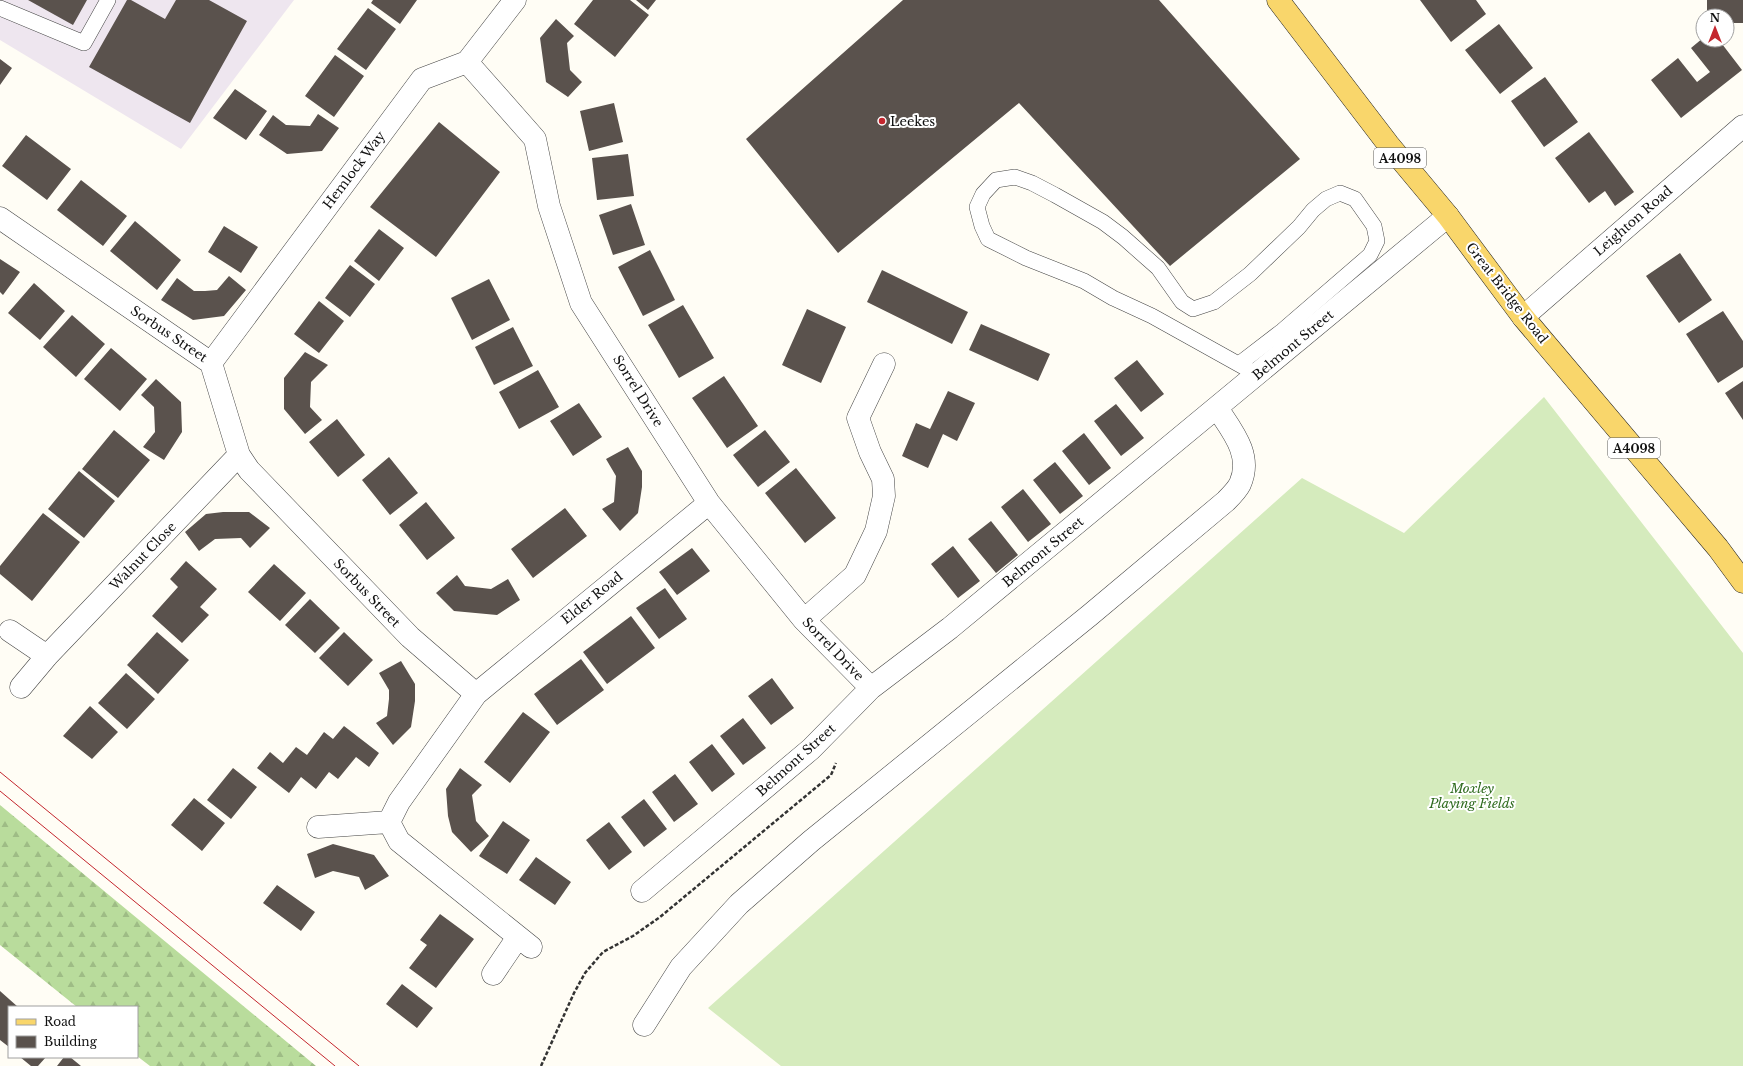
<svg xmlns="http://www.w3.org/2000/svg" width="1743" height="1066" font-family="'Libre Baskerville',serif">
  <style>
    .industrial { fill: #eee6ef }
    .grass { fill: #d5ebbd }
    .forest { fill: url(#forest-firs) }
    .building { fill: #5a524d }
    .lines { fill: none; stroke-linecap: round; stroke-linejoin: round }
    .lane-casing { stroke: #444; stroke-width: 16 }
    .street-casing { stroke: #444; stroke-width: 23 }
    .primary-casing { stroke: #222; stroke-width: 23 }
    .path { stroke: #333; stroke-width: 2.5; stroke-dasharray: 4 2; stroke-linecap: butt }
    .lane { stroke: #fff; stroke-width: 15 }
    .street { stroke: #fff; stroke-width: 22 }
    .primary { stroke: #f9d66b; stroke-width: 22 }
    .tram { stroke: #c4262e; stroke-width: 1 }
    .poi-dot { fill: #c4262e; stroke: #fff; stroke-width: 1.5 }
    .labels { text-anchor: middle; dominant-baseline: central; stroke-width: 4; stroke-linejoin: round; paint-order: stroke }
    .shield { fill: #fff; stroke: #585858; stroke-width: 1 }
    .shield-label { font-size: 12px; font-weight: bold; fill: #111 }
    .poi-label { font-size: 13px; fill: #111; stroke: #fff; text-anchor: start }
    .street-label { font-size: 13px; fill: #111; stroke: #fff }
    .park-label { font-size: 13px; font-style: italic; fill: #2f6b1f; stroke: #fff }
  </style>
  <defs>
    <pattern id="forest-firs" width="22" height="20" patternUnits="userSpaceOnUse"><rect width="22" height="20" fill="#b9dc9c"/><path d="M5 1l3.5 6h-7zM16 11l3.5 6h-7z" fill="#9ebc85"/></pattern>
  </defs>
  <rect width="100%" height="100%" fill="#fffdf5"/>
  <path class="industrial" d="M0,0H294L181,149L0,40Z"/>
  <path class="grass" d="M1544,397L1743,653V1066H781L708,1008L1302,478L1404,533Z"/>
  <path class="forest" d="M0,805L316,1066H150L137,1056V1007H77L0,945Z"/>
  <path class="building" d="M28,0H87L73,25Z
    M127,0H131L165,19L176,0H209L247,21L190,123L89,67Z
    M373,0H417L400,24L371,3Z
    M593,0H630L649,15L615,57L574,24Z
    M636,0H656L648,10Z
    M903,0H1159L1300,159L1170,266L1019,103L838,253L746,139Z
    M1420,0H1476L1486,14L1451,42Z
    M1707,0H1743V23H1727V16H1707Z
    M368,8L396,29L366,70L337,49Z
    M556,19L574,36L567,43L570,70L582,82L568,97L546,82L540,38Z
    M1499,24L1533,68L1500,94L1465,50Z
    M1703,38V40H1719L1742,70L1681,118L1651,80L1678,58L1697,82L1710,72L1691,48Z
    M335,55L364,76L334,117L305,96Z
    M0,59L12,68L0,85Z
    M1545,77L1578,122L1544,147L1511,101Z
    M235,89L267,111L246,140L213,118Z
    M614,103L623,142L589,151L580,111Z
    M318,114L339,128L322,151L287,154L259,135L273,115L286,125L310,126Z
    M439,122L500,172L436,257L370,207Z
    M1589,132L1634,192L1615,206L1605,191L1589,203L1555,158Z
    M26,135L71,169L47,200L2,166Z
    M628,154L634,196L597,200L592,158Z
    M81,180L127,216L103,246L57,210Z
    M631,204L645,245L613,255L599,215Z
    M135,221L181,260L157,290L110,251Z
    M224,226L258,247L241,273L208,252Z
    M379,229L404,248L379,281L354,261Z
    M650,250L675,300L643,316L618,267Z
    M1680,253L1712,300L1679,323L1646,276Z
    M0,259L20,272L3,295L0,292Z
    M350,265L375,284L350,317L325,298Z
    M882,270L968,312L952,344L867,302Z
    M229,276L246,290L224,316L193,320L161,300L177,278L194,291H205L217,290Z
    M489,279L510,320L472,340L451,298Z
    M34,283L65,311L40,340L8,313Z
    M319,301L344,321L319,353L294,334Z
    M683,305L714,358L679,378L648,325Z
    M807,309L846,327L821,383L782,365Z
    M1723,311L1743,341V367L1718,383L1686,334Z
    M72,315L105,344L76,377L43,347Z
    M981,324L1050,354L1038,381L969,350Z
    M513,327L533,366L494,385L475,347Z
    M111,348L147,379L120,411L84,379Z
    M305,352L328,365L311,382L310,407L322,420L305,434L284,409V378Z
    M1137,360L1164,394L1141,412L1114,378Z
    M538,370L559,407L519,429L499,392Z
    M724,376L758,426L727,448L692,398Z
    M156,379L181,402L182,432L164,460L143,447L155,432L154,407L141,395Z
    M1743,381V420L1725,393Z
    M948,391L975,403L957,441L943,434L928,468L902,456L916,423L930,429Z
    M579,403L602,437L573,456L550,421Z
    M1116,404L1144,438L1121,456L1094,421Z
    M337,419L365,455L338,477L309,442Z
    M114,430L150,460L118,498L82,469Z
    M765,430L790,462L758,487L733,455Z
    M1084,433L1111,468L1089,485L1062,451Z
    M628,447L642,471V487L638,513L620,531L602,509L614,502L616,476L606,459Z
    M389,457L418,493L390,515L362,480Z
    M1055,462L1083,496L1060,514L1033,480Z
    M796,468L836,518L805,543L765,493Z
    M79,471L115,501L84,538L48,509Z
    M1023,489L1051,524L1028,542L1001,507Z
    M426,502L455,538L427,560L399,525Z
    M565,508L587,536L533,578L511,549Z
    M223,512H249L270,528L250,548L241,538L215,539L199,551L185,532L206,514Z
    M43,513L80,542L32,601L0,574V566Z
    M991,521L1018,555L996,573L968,539Z
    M953,546L980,581L958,598L931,564Z
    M692,548L710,571L677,595L659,572Z
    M186,561L217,589L200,607L209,615L182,643L152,616L178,587L170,579Z
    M274,564L306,593L280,621L248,592Z
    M457,575L465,586L491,589L508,579L520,600L497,615L454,611L436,593Z
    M665,588L687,619L659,639L636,608Z
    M310,599L340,628L315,653L285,625Z
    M631,616L655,648L607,684L583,652Z
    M157,632L189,660L158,694L127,665Z
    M344,632L373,660L348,686L319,658Z
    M581,659L604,690L557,725L534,694Z
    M401,661L415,684V701L411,727L393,745L376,723L387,716L389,699V690L379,673Z
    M126,673L155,699L127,729L98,703Z
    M772,678L794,708L771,725L748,696Z
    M90,706L118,732L92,759L63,736Z
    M523,712L550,732L510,783L484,762Z
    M743,718L766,748L743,765L720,736Z
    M344,726L379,753L369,767L356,757L338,779L329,772L316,789L301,777L289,793L257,768L270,752L283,763L296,747L307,755L324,732L333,739Z
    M712,744L735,774L712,792L689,762Z
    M233,768L257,787L231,819L207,800Z
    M460,768L482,785L472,795L476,821L489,836L471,852L452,832L448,816L446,789Z
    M675,774L698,804L674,822L652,792Z
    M194,798L225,823L202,851L171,825Z
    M644,799L667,829L644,847L621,817Z
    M503,821L530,840L507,874L479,856Z
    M609,822L632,852L609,870L586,840Z
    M333,844L374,855L389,876L365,890L359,877L342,873L333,871L315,878L307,854Z
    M536,857L571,882L555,905L519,880Z
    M277,885L315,912L301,931L263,903Z
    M440,914L474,939L436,988L409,968L427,945L420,940Z
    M402,984L433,1008L417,1028L386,1004Z
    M0,991L18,1007H9V1047L0,1040Z
    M20,1057H46L38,1066H31Z
    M64,1057H70L81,1066H57Z"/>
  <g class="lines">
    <defs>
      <path id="lane" d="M0,8L84,43L108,0
        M1239,364L1282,331L1370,255L1377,241L1374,226L1355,199L1340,193L1326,199L1313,210L1299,227L1250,274L1214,302L1193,309L1182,302L1158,268L1123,237L1103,222L1055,195L1032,183L1015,177L996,180L983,194L977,207L982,226L988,239L1026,258L1084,281L1113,298L1152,316L1258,375"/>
      <path id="street" d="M467,62L535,139L549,206L581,303L709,503L804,620L871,688
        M0,218L211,363L239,455L249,470L410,637L476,694L399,802L389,822L399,841L531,947
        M1523,317L1743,126
        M211,363L422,79L467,62L515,0
        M804,620L855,575L876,531L884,496L883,479L870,452L858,418L884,364
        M10,631L47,656
        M21,687L47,656L239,455
        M476,694L709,503
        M318,827L389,822
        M642,891L811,749L871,688L950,628L1448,216
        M493,974L518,937
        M644,1025L681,967L739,904L811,841L1090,615L1226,501C1231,496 1237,490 1240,484C1253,455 1232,431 1217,408"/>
      <path id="primary" d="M1278,0L1388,144L1448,216L1523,317L1718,548L1743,582"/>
    </defs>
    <use href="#lane" class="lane-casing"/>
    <use href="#street" class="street-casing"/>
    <use href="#primary" class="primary-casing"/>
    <path class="path" d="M541,1066L574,993L585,973L603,952L633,936L660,917L831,775L836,763"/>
    <use href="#lane" class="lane"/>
    <use href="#street" class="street"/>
    <use href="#primary" class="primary"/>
    <path class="tram" d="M0,772L359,1066
      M0,791L335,1066"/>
  </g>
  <circle class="poi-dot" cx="882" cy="121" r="4"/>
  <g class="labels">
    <g class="shield">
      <rect x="1374" y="148" width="52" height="20" rx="3"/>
      <rect x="1608" y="438" width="52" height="20" rx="3"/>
    </g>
    <g class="shield-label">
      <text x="1400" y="158">A4098</text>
      <text x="1634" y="448">A4098</text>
    </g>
    <g class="poi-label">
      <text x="890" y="121">Leekes</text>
    </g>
    <g class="street-label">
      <text transform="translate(354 170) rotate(-53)">Hemlock Way</text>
      <text transform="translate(1633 221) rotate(-41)">Leighton Road</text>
      <text transform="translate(1507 293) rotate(52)">Great Bridge Road</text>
      <text transform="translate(169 334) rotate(34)">Sorbus Street</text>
      <text transform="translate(1293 345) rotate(-40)">Belmont Street</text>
      <text transform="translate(638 391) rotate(58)">Sorrel Drive</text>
      <text transform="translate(1043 552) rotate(-40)">Belmont Street</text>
      <text transform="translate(143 556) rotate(-46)">Walnut Close</text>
      <text transform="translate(367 593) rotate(46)">Sorbus Street</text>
      <text transform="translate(592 598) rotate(-39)">Elder Road</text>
      <text transform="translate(833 649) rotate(46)">Sorrel Drive</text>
      <text transform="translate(796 760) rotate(-42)">Belmont Street</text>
    </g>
    <g class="park-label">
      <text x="1472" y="788">Moxley<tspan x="1472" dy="15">Playing Fields</tspan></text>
    </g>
  </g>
  <rect x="8" y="1006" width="130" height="52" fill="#ffffff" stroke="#a0a0a0"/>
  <rect x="16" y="1019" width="20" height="6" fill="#f9d66b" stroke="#a0a0a0"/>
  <text x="44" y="1026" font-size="12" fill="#111111">Road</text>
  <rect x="16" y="1036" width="20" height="12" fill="#5a524d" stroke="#a0a0a0"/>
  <text x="44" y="1046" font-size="12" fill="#111111">Building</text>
  <g transform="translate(1715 28)"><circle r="19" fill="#ffffff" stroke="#a0a0a0"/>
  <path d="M0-3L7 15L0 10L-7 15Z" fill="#c4262e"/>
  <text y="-6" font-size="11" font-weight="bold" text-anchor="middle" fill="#111111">N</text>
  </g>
</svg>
